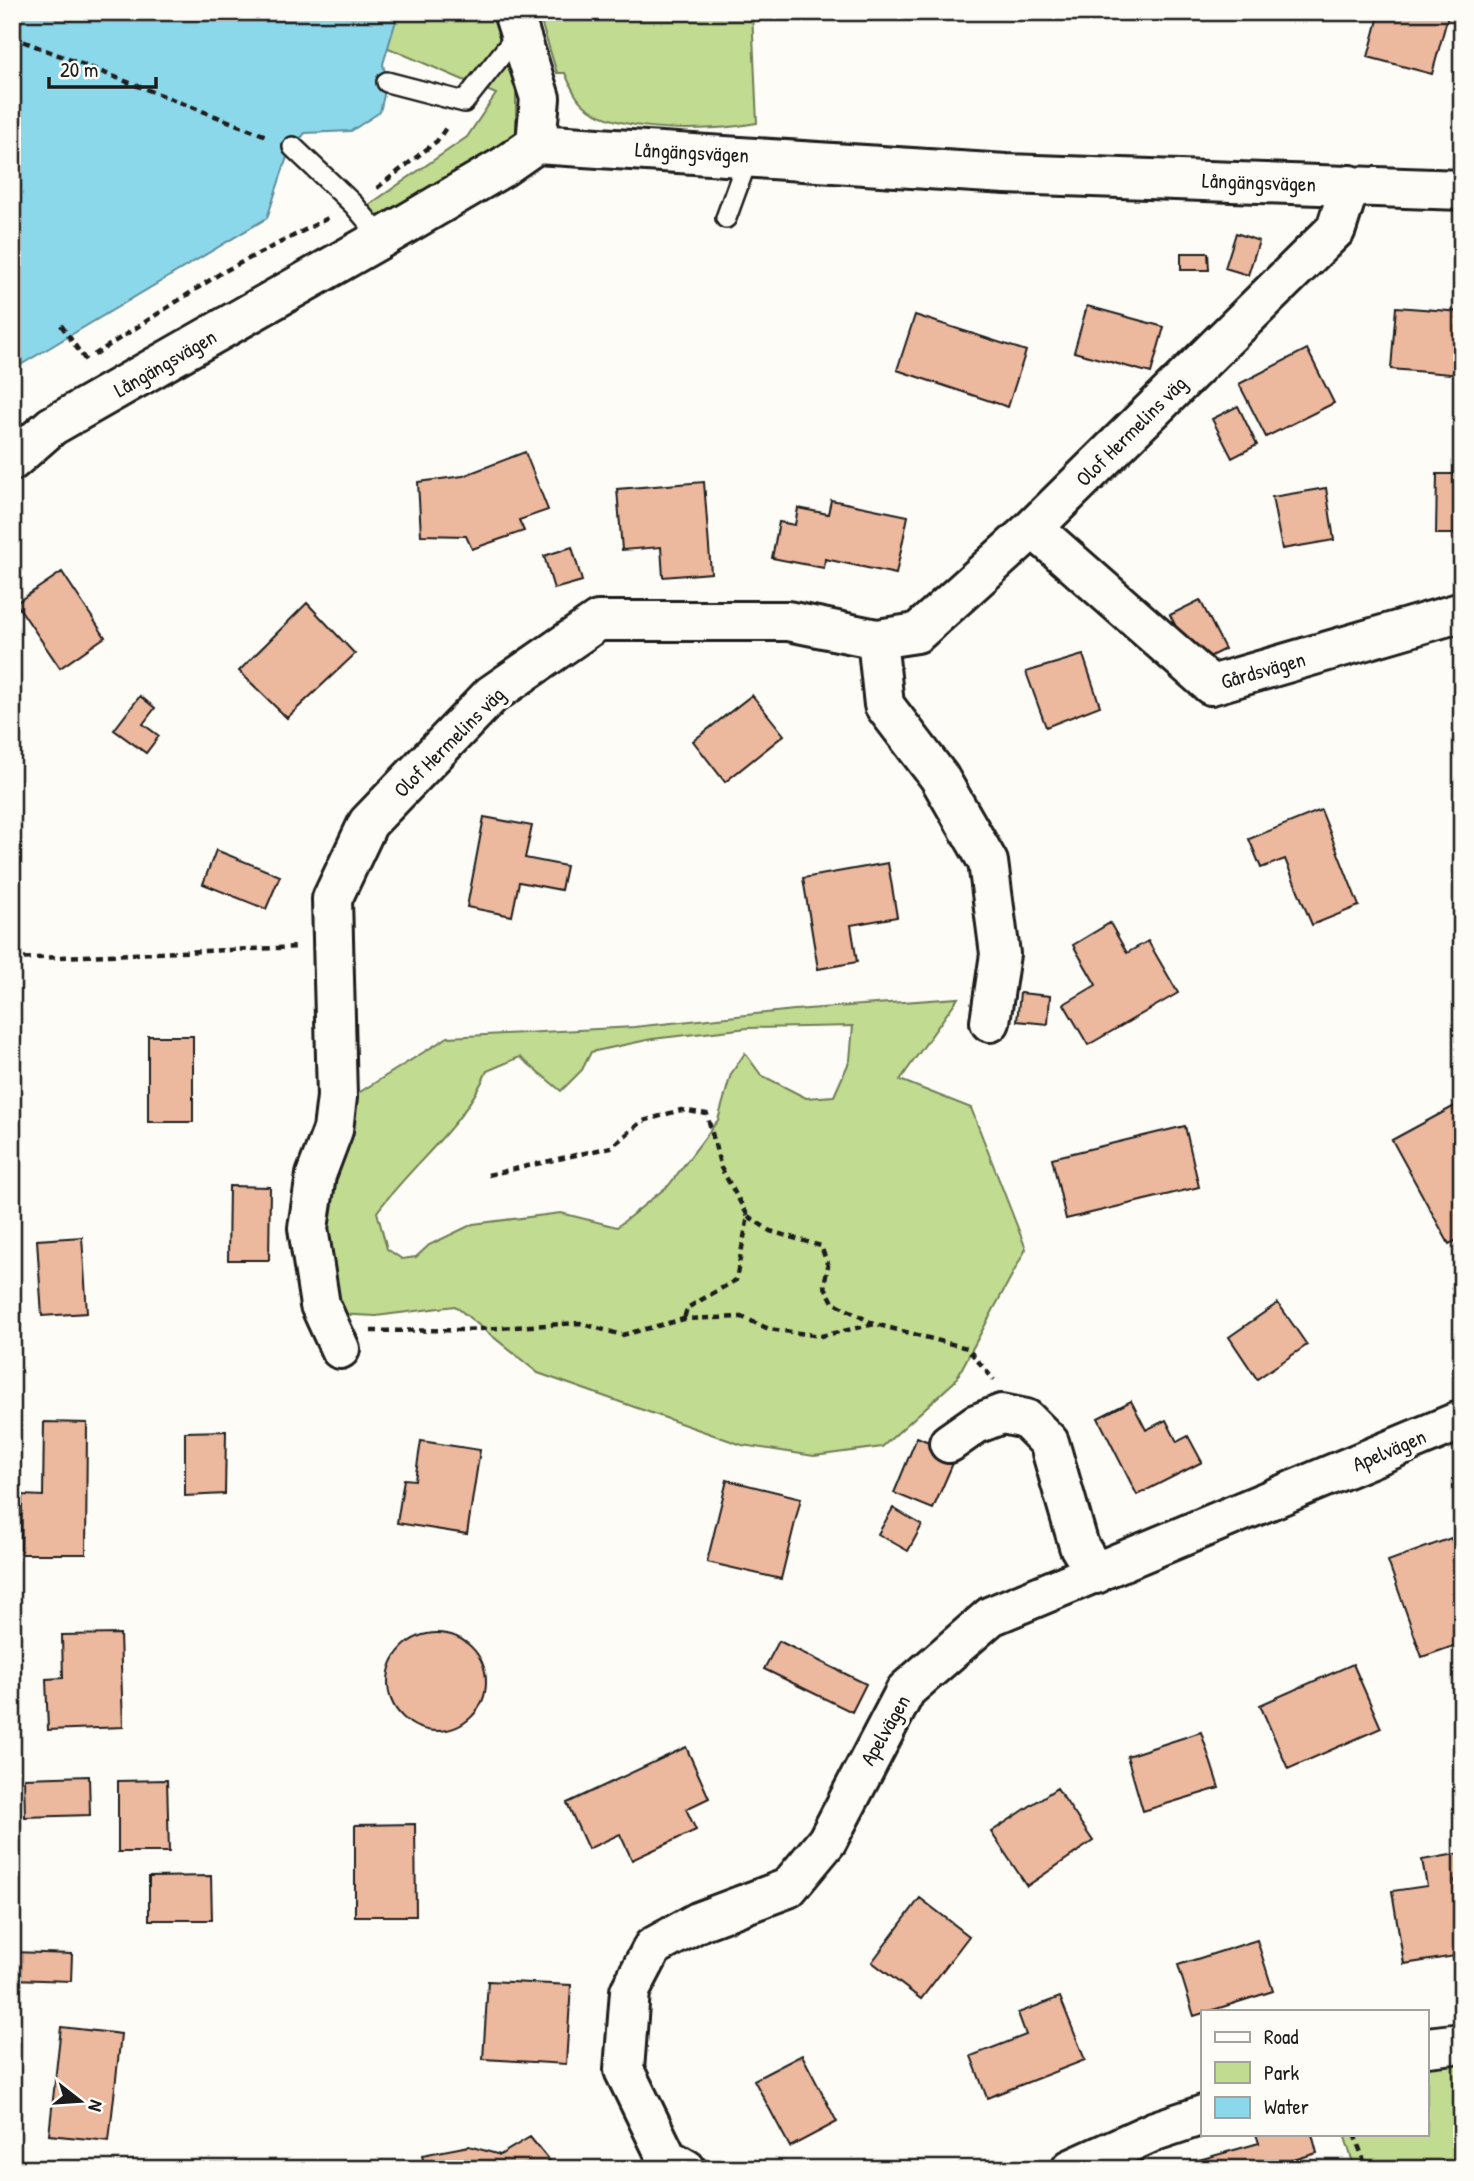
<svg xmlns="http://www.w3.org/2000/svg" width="1474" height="2181" font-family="'Patrick Hand',sans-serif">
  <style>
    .green { fill: #c1db91; stroke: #6e7c56; stroke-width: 2; fill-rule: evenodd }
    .water { fill: #8cd8eb; stroke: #5f8d98; stroke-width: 2 }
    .building { fill: #ecb89e; stroke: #1c1c1c; stroke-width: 2 }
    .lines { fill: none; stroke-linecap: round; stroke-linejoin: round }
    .service-casing { stroke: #1c1c1c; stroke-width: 24 }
    .minor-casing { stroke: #1c1c1c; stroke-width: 44 }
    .path { stroke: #1c1c1c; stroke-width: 4.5; stroke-dasharray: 7 5; stroke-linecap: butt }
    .service { stroke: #fdfcf7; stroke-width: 19 }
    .minor { stroke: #fdfcf7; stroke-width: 38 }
    .labels { text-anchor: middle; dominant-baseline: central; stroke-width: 7; stroke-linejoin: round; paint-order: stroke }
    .street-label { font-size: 21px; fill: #1c1c1c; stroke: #fdfcf7 }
  </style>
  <rect width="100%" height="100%" fill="#fdfcf7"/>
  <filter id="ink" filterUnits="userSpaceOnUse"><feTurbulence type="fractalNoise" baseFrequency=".0143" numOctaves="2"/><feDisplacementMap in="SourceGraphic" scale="14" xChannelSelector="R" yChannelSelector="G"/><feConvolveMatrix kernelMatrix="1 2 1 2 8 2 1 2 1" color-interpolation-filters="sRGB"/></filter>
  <g filter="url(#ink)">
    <path class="green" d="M396,12H494L516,82V133L497,155L379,223L366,207L467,137L496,94L386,47Z
      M612,12H752L757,123C713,131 621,135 585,106C575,98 570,84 565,73H557L539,15Z
      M958,998L900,1080L971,1108L1026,1249L955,1381L882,1447L814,1456L742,1445L538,1373L455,1306L376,1316L335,1314L317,1255L336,1107L448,1037L634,1027L794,1010ZM853,1026L850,1060L834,1096L806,1098L761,1075L745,1053L731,1074L718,1120L669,1185L617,1227L561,1213L473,1224L429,1245L416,1257L402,1259L387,1249L377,1212C413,1163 463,1127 487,1071L520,1057L561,1091L582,1070L591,1052L652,1039L748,1028Z
      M1462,2059V2169H1355L1344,2134H1427V2066Z"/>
    <path class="water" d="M12,12H396L397,17L383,64L387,82L380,112L351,131L305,133L288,154L267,218L12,370Z"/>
    <path class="building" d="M1380,12H1449L1432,74L1368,57Z
      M1236,233L1259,241L1248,275L1225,268Z
      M1181,253H1208L1209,270H1181Z
      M1087,306L1164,327L1151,373L1074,352Z
      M1396,307L1462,312V375L1391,369Z
      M915,315L1026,351L1008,407L897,370Z
      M1307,349L1334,403L1266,437L1239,384Z
      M1238,406L1257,445L1232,458L1212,419Z
      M525,452L548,510L519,520L524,531L472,549L466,536L421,535L418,482L463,476Z
      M1437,474H1462V534H1436Z
      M704,482L711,573L663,577L661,547L622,550L617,489Z
      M1326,488L1334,540L1282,549L1272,497Z
      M831,500L908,516L896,574L825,559L824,568L772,558L779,522L795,525L798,508L828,514Z
      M572,547L582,581L554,589L544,556Z
      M62,572L105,637L60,668L16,603Z
      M1200,600L1225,649L1195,664L1170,615Z
      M307,603L355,654L287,718L239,671Z
      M1083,655L1100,706L1046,727L1026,672Z
      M752,695L784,735L725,782L693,741Z
      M140,696L155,708L143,724L159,736L146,753L114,730Z
      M12,807L17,894H12Z
      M1321,810L1359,906L1312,925L1285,859L1261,868L1249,839Z
      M484,817L532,826L525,858L566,866L561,890L519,882L512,916L467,907Z
      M216,850L280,876L266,909L203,884Z
      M888,863L897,917L851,925L857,962L818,969L803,878Z
      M1110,923L1127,953L1148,941L1178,993L1088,1045L1064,1004L1096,985L1073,945Z
      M1020,993L1050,996L1048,1024L1017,1021Z
      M148,1036H193V1122H148Z
      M12,1051L14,1052L22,1145H12Z
      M1462,1102V1238L1449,1244L1392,1140Z
      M1185,1126L1199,1187L1066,1219L1052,1158Z
      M229,1186L270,1187L269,1260H228Z
      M82,1237L87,1313L42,1316L37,1240Z
      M1462,1281V1301L1452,1288Z
      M1278,1303L1307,1345L1257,1379L1229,1337Z
      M1131,1401L1146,1430L1166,1420L1177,1442L1188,1436L1202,1462L1137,1495L1098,1418Z
      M44,1422L87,1423L86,1554H21L22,1495L43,1496Z
      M226,1431L225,1494L185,1496V1432Z
      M917,1437L957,1454L933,1509L894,1493Z
      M421,1441L480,1450L467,1534L397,1523L404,1479L415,1480Z
      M727,1480L801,1498L781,1579L707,1562Z
      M893,1508L922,1525L908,1551L878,1534Z
      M1451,1538L1456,1552L1462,1550V1598L1452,1601L1462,1628V1643L1422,1657L1388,1561Z
      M388 1682a49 49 0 1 1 98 0a49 49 0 1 1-98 0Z
      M120,1634L123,1727L48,1730L46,1679L63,1678L62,1635Z
      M779,1641L866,1684L852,1712L764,1669Z
      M1353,1664L1381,1728L1288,1769L1260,1705Z
      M1201,1732L1219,1788L1143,1811L1127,1756Z
      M686,1747L709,1798L686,1809L696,1830L632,1860L620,1834L588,1849L567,1803Z
      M89,1776L90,1815L25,1817L24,1778Z
      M167,1780L169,1852H118V1781Z
      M1057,1788L1093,1841L1027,1886L991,1832Z
      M415,1824L416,1916H355V1825Z
      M1462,1853V1879L1455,1880L1462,1920V1955L1404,1964L1392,1891L1427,1886L1422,1860Z
      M211,1876L212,1920H149V1877Z
      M920,1898L969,1936L921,1999L872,1962Z
      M1257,1940L1273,1991L1194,2016L1178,1965Z
      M12,1952L72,1954L71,1981L12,1979Z
      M488,1981L571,1985L566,2064L483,2059Z
      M1060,1997L1085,2060L987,2098L971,2056L1026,2035L1018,2013Z
      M61,2027L121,2034L109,2141L49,2135Z
      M802,2055L837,2122L790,2147L754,2080Z
      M1256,2134H1312L1317,2153L1280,2164L1282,2169H1167L1259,2143Z
      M530,2137L556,2169H425L422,2155L469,2146L500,2155Z"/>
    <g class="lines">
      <defs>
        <path id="service" d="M387,82L464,102L518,34
          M293,147L354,205L382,238
          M726,218L749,155"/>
        <path id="minor" d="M513,12L540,98L536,144
          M12,461L52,426L382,238L503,167L536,144L1006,174L1462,190
          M1033,528L1211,685L1462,612
          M877,639L884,705L939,777L988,862L1000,954L990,1022
          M340,1349L320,1305L308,1228L316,1175L333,1130L337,1097L332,899L368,823L491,695L598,621H788L877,639L917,633L1033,528L1336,229L1350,185
          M949,1443L976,1424L1002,1414L1026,1419L1049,1442L1079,1546L1096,1574
          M1427,2047L1462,2043
          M686,2169L667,2158L624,2070L630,1991L653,1947L700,1921L788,1888L827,1841L906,1690L991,1616L1462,1420
          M1071,2169L1155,2131L1203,2115"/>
      </defs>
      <use href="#service" class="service-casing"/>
      <use href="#minor" class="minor-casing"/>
      <path class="path" d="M12,37L269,137
        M377,188L437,141L448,125
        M61,325L86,361
        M94,355L221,273L328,218
        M12,959L298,947
        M488,1175L611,1147L643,1121L681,1110L707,1114L721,1168L748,1216L736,1280L687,1308L684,1319
        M748,1216L770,1231L821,1246L828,1266L824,1285L833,1302L874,1324
        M371,1331L464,1330L580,1323L622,1335L684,1319L742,1317L769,1329L821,1336L875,1324L967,1348L994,1380
        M1354,2134L1367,2169"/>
      <use href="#service" class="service"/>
      <use href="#minor" class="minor"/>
    </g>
  </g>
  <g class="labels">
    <g class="street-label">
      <text transform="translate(692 152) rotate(3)">Långängsvägen</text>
      <text transform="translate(1259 182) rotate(2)">Långängsvägen</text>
      <text transform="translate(165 363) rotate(-30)">Långängsvägen</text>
      <text transform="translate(1131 431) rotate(-45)">Olof Hermelins väg</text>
      <text transform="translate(1263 670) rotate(-16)">Gårdsvägen</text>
      <text transform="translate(449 742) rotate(-45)">Olof Hermelins väg</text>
      <text transform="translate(1389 1450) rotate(-23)">Apelvägen</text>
      <text transform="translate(885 1730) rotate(-60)">Apelvägen</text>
    </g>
  </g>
  <rect width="1474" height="2181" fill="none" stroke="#fdfcf7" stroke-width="42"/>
  <rect x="21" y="21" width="1432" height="2139" fill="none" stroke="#1c1c1c" stroke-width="2.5" filter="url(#ink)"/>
  <rect x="1201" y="2010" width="228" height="126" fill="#fdfcf7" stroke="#a3a29f" stroke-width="2"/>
  <rect x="1215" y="2032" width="35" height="10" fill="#fdfcf7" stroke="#a3a29f" stroke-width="2"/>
  <text x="1264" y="2044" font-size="21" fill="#1c1c1c">Road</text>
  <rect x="1215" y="2062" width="35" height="21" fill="#c1db91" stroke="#a3a29f" stroke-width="2"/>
  <text x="1264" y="2080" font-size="21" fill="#1c1c1c">Park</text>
  <rect x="1215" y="2097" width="35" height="21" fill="#8cd8eb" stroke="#a3a29f" stroke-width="2"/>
  <text x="1264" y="2114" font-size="21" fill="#1c1c1c">Water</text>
  <g transform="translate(80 2101) rotate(107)" stroke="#fdfcf7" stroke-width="5" paint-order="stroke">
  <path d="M0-5L12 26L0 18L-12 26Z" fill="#1c1c1c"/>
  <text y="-10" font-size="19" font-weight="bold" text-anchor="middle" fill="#1c1c1c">N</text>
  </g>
  <path d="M49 77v10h107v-10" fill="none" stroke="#1c1c1c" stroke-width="3.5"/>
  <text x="60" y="77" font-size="21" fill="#1c1c1c" stroke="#fdfcf7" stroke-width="5" paint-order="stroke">20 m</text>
</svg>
